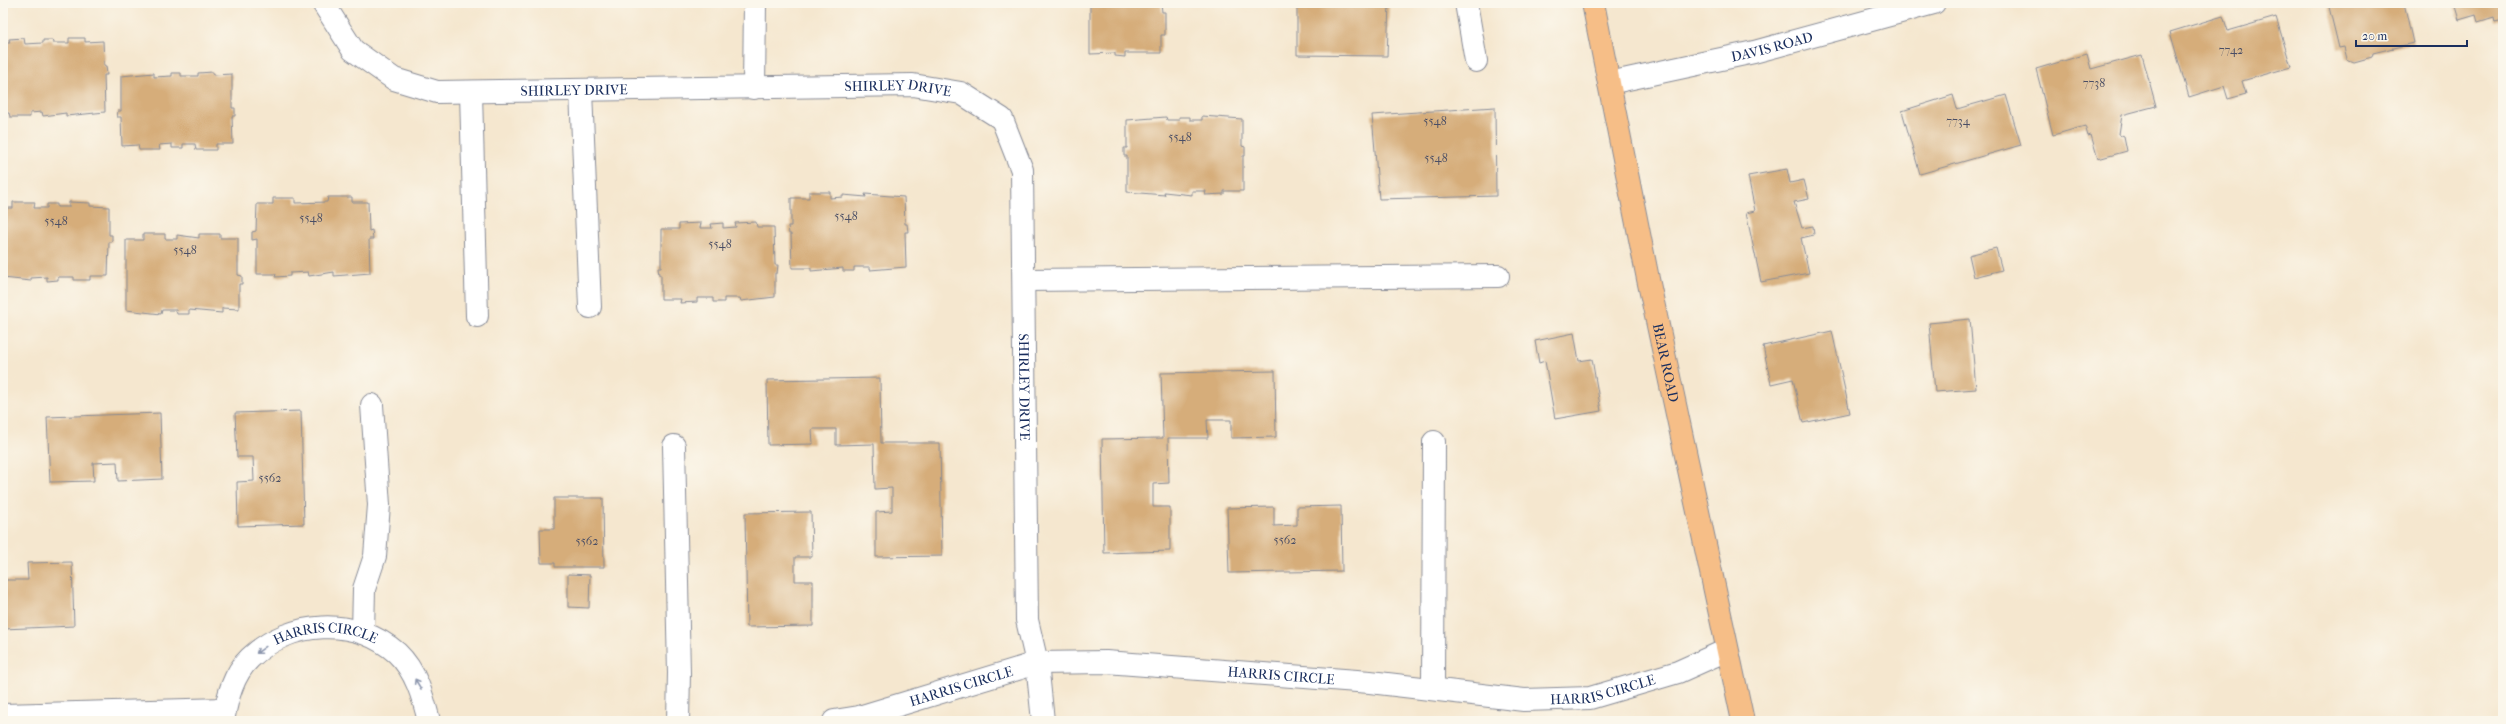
<svg xmlns="http://www.w3.org/2000/svg" width="2506" height="724" font-family="'IM FELL French Canon',serif">
  <style>
    .building { fill: #d6ad7a }
    .lines { fill: none; stroke-linecap: round; stroke-linejoin: round }
    .minor-casing { stroke: #888b96; stroke-width: 24 }
    .major-casing { stroke: #888b96; stroke-width: 24 }
    .minor { stroke: #fff; stroke-width: 22 }
    .major { stroke: #f6be87; stroke-width: 22 }
    .oneway { stroke: #8d97ae }
    .labels { text-anchor: middle; dominant-baseline: central; stroke-width: 3.5; stroke-linejoin: round; paint-order: stroke }
    .number-label { font-size: 12px; fill: #4a4e65 }
    .street-label { font-size: 14px; fill: #1b2f5e; stroke: #fbf7ec }
  </style>
  <rect width="100%" height="100%" fill="#fbf7ec"/>
  <filter id="ink" filterUnits="userSpaceOnUse"><feTurbulence type="fractalNoise" baseFrequency=".025" numOctaves="2"/><feDisplacementMap in="SourceGraphic" scale="8" xChannelSelector="R" yChannelSelector="G"/><feConvolveMatrix kernelMatrix="1 2 1 2 8 2 1 2 1" color-interpolation-filters="sRGB"/></filter>
  <filter id="wash" filterUnits="userSpaceOnUse"><feTurbulence type="fractalNoise" baseFrequency=".012" numOctaves="4" result="noise"/><feDisplacementMap in="SourceGraphic" scale="16" xChannelSelector="R" yChannelSelector="G"/><feGaussianBlur stdDeviation="0.9" result="paint"/><feColorMatrix in="noise" values="0 0 0 0 0 0 0 0 0 0 0 0 0 0 0 0 0 1.4 0 .05"/><feComposite in="paint" operator="in"/></filter>
  <g filter="url(#wash)">
    <rect width="100%" height="100%" fill="#f5e7cf"/>
    <g id="blocks">
      <path class="building" d="M1090,3H1161L1162,12H1165V35H1161V53H1125V57L1115,56V53L1090,54Z
        M1297,3H1389L1387,56L1297,55Z
        M2328,3H2404L2413,43L2373,53L2372,57L2354,62L2347,59L2344,47L2339,48Z
        M2454,3H2503V20L2495,22L2494,17L2478,22L2476,15L2459,20Z
        M2223,16L2228,31L2276,17L2291,67L2242,81L2246,94L2228,99L2224,86L2189,97L2170,32Z
        M24,38L25,44L43,43V40H52L53,43H69V38H85V42L103,41L104,66H106L107,75H104L105,112L66,116V113L43,116L42,112L30,113V117H10L9,113H3V43H10L9,39Z
        M2087,54L2091,69L2142,55L2156,106L2122,115L2119,134L2124,136L2127,151L2098,159L2091,135L2088,136L2085,126L2053,135L2036,69Z
        M213,72V75L232,74V108H235V116H232L233,144H216V150H196L195,144H183V148H172V144L159,145L160,150H139L138,145L122,146L121,117H117L118,111H121V76L154,73V77L172,76V73H181V76H198V73Z
        M1953,95L1957,109L2006,95L2021,145L1920,174L1902,111Z
        M1495,107L1496,196L1379,199L1372,115Z
        M1202,116L1242,119V146L1245,147V156H1243V191H1224V194L1205,195L1206,191H1192V195L1164,192L1165,195L1127,192V156H1124V148H1127V120L1166,117L1167,120H1179V117H1190V120H1202Z
        M1787,169L1790,183L1804,180L1809,199L1794,202L1802,228L1813,226L1814,235L1801,238L1809,273L1761,282L1746,213L1755,211L1748,176Z
        M809,192H830V198L843,197V195L866,197L865,194L904,197L905,224H907L908,232H905L906,267L870,270V267H854V271H843V268L811,271V268H792L791,234H789L788,226H791V198H809Z
        M328,197H352V202H368L369,231L372,230L373,239H369L370,273L334,276V272L309,276L308,272L290,273V276L275,277L276,274H257V239L252,240V232L256,231L257,204H273V198H295V203L327,202Z
        M13,202H35L34,208H47V204H57V207H69V202L90,203V206L109,207V235H112V242H109L108,276H90V280H74V277H58V280L47,281V277L31,278V281L3,278V208H13Z
        M756,222L757,227H774L775,265H778L777,273H775V297L741,301L740,298H724V302H713V298H697V302L680,303L681,299H661V275H659L658,267H661V229H679V224L701,223L700,228H712L711,224L723,223V228L736,227L735,223Z
        M143,234H165V239H177V235L199,238V234H220V238H238V275L242,276V284H239V309L222,308V313L189,310V314H177L176,310H162L161,314L126,310V240H143Z
        M1996,248L2002,270L1974,277L1969,255Z
        M1970,319L1976,389L1935,392L1929,323Z
        M1832,331L1850,413L1803,423L1793,379L1771,384L1763,346Z
        M1574,333L1579,361L1592,359L1601,411L1555,419L1545,361L1539,363L1535,341Z
        M1275,371L1276,437L1231,438V420H1207L1208,438H1168L1169,483L1153,484V507H1170V551L1104,553L1102,439L1163,438L1161,373Z
        M880,378L881,443H940L942,556L876,557V512L892,511V488L875,489L874,444L836,445V429H812L813,444L768,445L767,380Z
        M301,411L304,524L238,526L237,482L254,481L253,457H237L235,413Z
        M160,413L162,479L118,481L117,462L93,463L94,481L50,482L47,417Z
        M554,498H603L604,567H555V563H541L540,529H554Z
        M1341,506L1342,571L1229,573L1227,508L1274,507V526L1297,525V507Z
        M811,512L812,557H795V581H813V626L747,627L745,513Z
        M72,562L74,626L3,629V566L5,580H28L27,563Z
        M568,574L590,575L589,608L568,607Z"/>
    </g>
  </g>
  <g filter="url(#ink)">
    <use href="#blocks" fill-opacity="0" stroke="#888b96" stroke-width="1"/>
    <g class="lines">
      <defs>
        <g id="minor">
          <path id="s1" d="M323,3L353,50L394,79L437,92L913,85L961,93L1002,119L1022,170L1027,620L1037,663L1043,721"/>
          <path d="M1466,3L1476,61"/>
          <path id="s2" d="M1609,83L1754,52L1934,3"/>
          <path d="M754,88L755,3"/>
          <path d="M581,91L590,307"/>
          <path d="M471,93L477,316"/>
          <path d="M1024,280L1498,276"/>
          <path d="M674,446L679,673L678,721"/>
          <path d="M363,632L364,589L375,556L379,505L372,405"/>
          <path d="M1433,689L1434,442"/>
          <path d="M3,715L225,709"/>
          <path id="s3" d="M223,721C227,699 233,674 250,658C290,620 355,616 397,653C416,671 423,697 429,721"/>
          <path id="s4" d="M834,721L859,717L1037,663L1106,662L1370,682L1524,700L1590,698L1678,672L1727,650"/>
        </g>
        <g id="major">
          <path id="s5" d="M1593,3L1648,279L1743,721"/>
        </g>
      </defs>
      <use href="#minor" class="minor-casing"/>
      <use href="#major" class="major-casing"/>
      <use href="#minor" class="minor"/>
      <use href="#major" class="major"/>
    </g>
    <defs><path id="oneway-shaft" d="M-6 0H5M1.5-3L5.5 0L1.5 3" fill="none" stroke-width="1.6" stroke-linecap="round" stroke-linejoin="round"/></defs>
    <g class="oneway">
      <use href="#oneway-shaft" transform="translate(261 650) rotate(144)"/>
      <use href="#oneway-shaft" transform="translate(418 684) rotate(-121)"/>
    </g>
  </g>
  <g class="labels">
    <g class="number-label">
      <text x="2231" y="50">7742</text>
      <text x="2094" y="83">7738</text>
      <text x="1435" y="121">5548</text>
      <text x="1958" y="121">7734</text>
      <text x="1180" y="137">5548</text>
      <text x="1436" y="158">5548</text>
      <text x="846" y="216">5548</text>
      <text x="311" y="218">5548</text>
      <text x="56" y="221">5548</text>
      <text x="720" y="244">5548</text>
      <text x="185" y="250">5548</text>
      <text x="270" y="478">5562</text>
      <text x="1285" y="540">5562</text>
      <text x="587" y="541">5562</text>
    </g>
    <g class="street-label">
      <text stroke="none"><textPath href="#s2" startOffset="167">DAVIS ROAD</textPath></text>
      <text stroke="none"><textPath href="#s1" startOffset="612">SHIRLEY DRIVE</textPath></text>
      <text stroke="none"><textPath href="#s1" startOffset="288">SHIRLEY DRIVE</textPath></text>
      <text stroke="none"><textPath href="#s5" startOffset="367">BEAR ROAD</textPath></text>
      <text stroke="none"><textPath href="#s1" startOffset="996">SHIRLEY DRIVE</textPath></text>
      <text stroke="none"><textPath href="#s3" startOffset="153">HARRIS CIRCLE</textPath></text>
      <text stroke="none"><textPath href="#s4" startOffset="456">HARRIS CIRCLE</textPath></text>
      <text stroke="none"><textPath href="#s4" startOffset="132">HARRIS CIRCLE</textPath></text>
      <text stroke="none"><textPath href="#s4" startOffset="780">HARRIS CIRCLE</textPath></text>
    </g>
  </g>
  <rect width="2506" height="724" fill="none" stroke="#fbf7ec" stroke-width="16"/>
  <path d="M2356 40v6h111v-6" fill="none" stroke="#1b2f5e" stroke-width="2"/>
  <text x="2362" y="40" font-size="12" fill="#1b2f5e" stroke="#fbf7ec" stroke-width="3" paint-order="stroke">20 m</text>
</svg>
